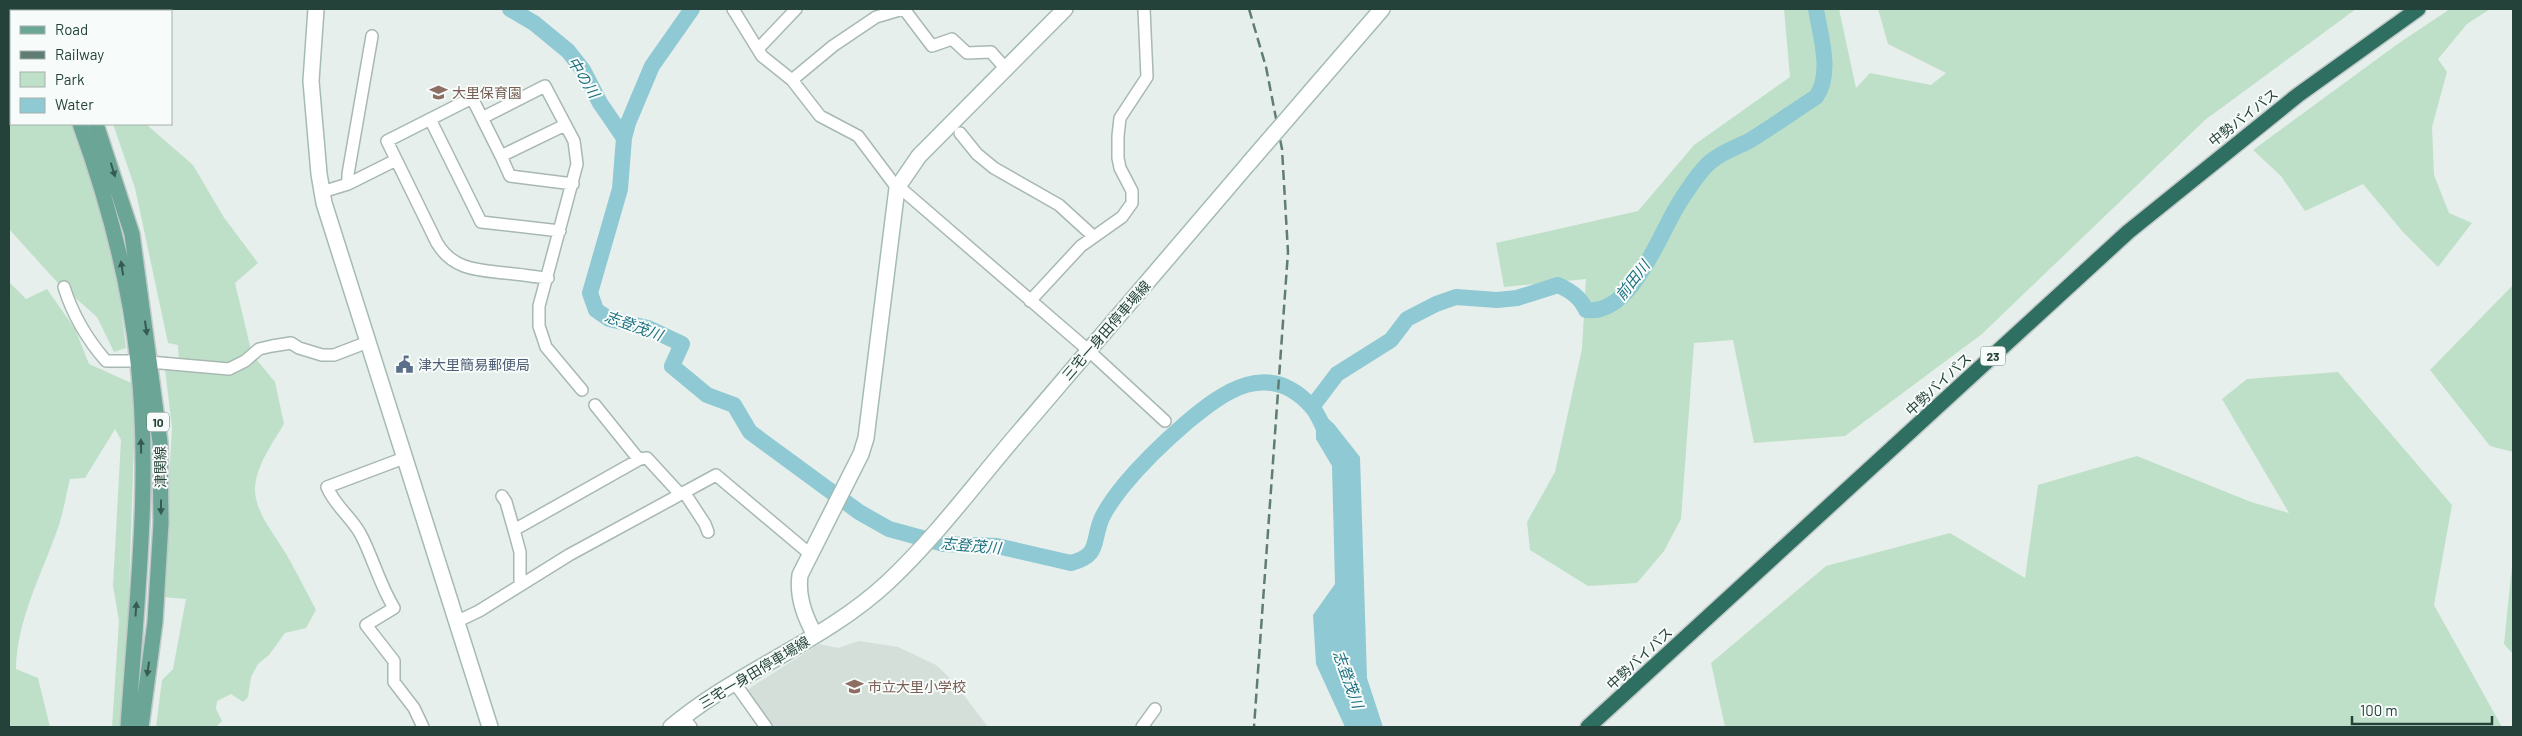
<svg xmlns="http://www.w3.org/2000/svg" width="2522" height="736" font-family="Barlow,'Noto Sans JP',sans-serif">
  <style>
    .built { fill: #d4dfda }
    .green { fill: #bfe0c8 }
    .water { fill: #8ec9d4 }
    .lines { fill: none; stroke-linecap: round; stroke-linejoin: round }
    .river { stroke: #8ec9d4; stroke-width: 16 }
    .street-casing { stroke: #a8b8b2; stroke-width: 14 }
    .secondary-casing { stroke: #a4bbb3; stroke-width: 18 }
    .primary-casing { stroke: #c2cac8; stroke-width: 18 }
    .highway-casing { stroke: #c2cac8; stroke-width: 18 }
    .street { stroke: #fff; stroke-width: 11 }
    .secondary { stroke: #fff; stroke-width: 15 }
    .primary { stroke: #6aa596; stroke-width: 15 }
    .highway { stroke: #2f6f62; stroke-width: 15 }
    .rail { stroke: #5f7d75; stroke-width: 2.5; stroke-dasharray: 10 5; stroke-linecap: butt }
    .secondary-bridge-casing { stroke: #a4bbb3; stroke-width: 18; stroke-linecap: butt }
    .secondary-bridge { stroke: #fff; stroke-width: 15 }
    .oneway { fill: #365b51 }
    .labels { text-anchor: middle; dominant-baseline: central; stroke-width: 4; stroke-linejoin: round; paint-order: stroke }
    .shield { fill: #f7fbf9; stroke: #637a73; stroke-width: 1 }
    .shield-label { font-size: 12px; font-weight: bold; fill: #24423a }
    .education-label { font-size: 14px; fill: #785e54; stroke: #f7fbf9; text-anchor: start }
    .street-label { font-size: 14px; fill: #24423a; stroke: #f7fbf9 }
    .service-label { font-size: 14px; fill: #4e5e75; stroke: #f7fbf9; text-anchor: start }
    .water-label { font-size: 15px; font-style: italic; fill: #1c6f80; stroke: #f7fbf9 }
  </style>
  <rect width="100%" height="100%" fill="#e6efeb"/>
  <path class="built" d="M859,641L898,647L936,665L953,681L988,727H769L745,691L819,644L838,648Z"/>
  <path class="green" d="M9,9H26L27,11H11V124H72L115,257L126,348L114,352L97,317L56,281L9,229Z
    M1784,9H1839L1856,88L1870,73L1931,85L1946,73L1888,44L1878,9H2356L2205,120L1982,334L1845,436L1754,443L1733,340L1694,343L1681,519L1664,551L1637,583L1588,586L1530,550L1527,522L1555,472L1582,349L1586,279L1504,287L1496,243L1638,211L1694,145L1790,77Z
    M2450,9H2490L2467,24L2438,59L2447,72L2432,127L2434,175L2449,213L2472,223L2438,267L2403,232L2363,184L2305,211L2281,176L2253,150L2399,43Z
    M113,124H146L193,165L223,216L258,263L235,283L252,354L275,382L284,424C272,444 255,467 255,491C256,513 274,534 285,552C296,571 306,591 316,610L306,628L285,633L269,655L258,664L251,677L248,697L243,702L231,694L217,701L216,709L222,721L216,727H156L162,680L173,669L186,599L162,597L172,428L165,369L179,359L178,345L168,343L135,188Z
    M9,282L26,299L47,289L75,329L89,364L136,385L128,621L121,727H112L119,621L113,586L121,440L115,429L85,478L70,479C66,494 64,510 59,525C43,572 17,618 16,669L38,678L50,727H9Z
    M2513,285V452L2490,446L2430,370Z
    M2338,372L2452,505L2434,605L2502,727H1725L1711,663L1826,566L1950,533L2025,578L2038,485L2137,456L2251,502L2289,513L2222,399L2247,379Z
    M2513,556V654L2504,644Z"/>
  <path class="water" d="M1316,408L1334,424L1360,457L1367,678L1383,727H1345L1316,664L1313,615L1335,584L1332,466L1316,439Z"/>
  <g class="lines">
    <path class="river" d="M510,9L534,23L568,51L583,70L600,103L624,138
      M692,9L652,66L628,123L624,138L620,189L590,293L596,310L609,319L648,328L682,344L672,366L707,395L734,405L750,432L859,512L889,529L944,544L997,546L1071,563C1100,555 1092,543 1101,520C1106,508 1116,495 1124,485C1143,462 1164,442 1186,423C1224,391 1268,359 1311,406C1318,413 1322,425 1326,433
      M1312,407L1337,374L1391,340L1407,319L1436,304L1456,297L1497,300L1517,298L1558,285C1571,291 1580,297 1586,310C1633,316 1660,231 1681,200C1689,188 1698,173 1709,163C1721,152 1735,148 1749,141C1772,127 1794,111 1816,97C1833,73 1820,35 1816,9"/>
    <defs>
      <path id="street" d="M733,9L762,56L792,80L820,116L858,136L897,188
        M904,9L932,46L952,39L967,53L991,52L1006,69
        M758,49L796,9
        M792,80L833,46L876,17L903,9
        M482,118L501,156
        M430,119L481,222L560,231
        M565,125L501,156L510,176L573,184
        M960,133L977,154L994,168L1059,205L1093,236
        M348,184V174L372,36
        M898,186L1088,350L1165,421
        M322,192L348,184L396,160
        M548,278C534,277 520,274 505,273C478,270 453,270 437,243L387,141L472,98L482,118L545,86L574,141L577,164L539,306V326L546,347L582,390
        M64,287C73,316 86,338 106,361H138L229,369L245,361L259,349L272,346L291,343L299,348L322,355H334L368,342
        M1030,301L1081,246L1122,217L1132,203V191L1120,168L1118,158V136L1120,118L1147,77L1144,9
        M595,405L636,456L640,459L647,458L680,494
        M404,458L327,487C336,508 353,518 362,537C374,561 380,585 394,608L366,625L394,661V682L414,708L423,727
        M684,492L705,524L708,532
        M502,496L506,502L514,530
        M520,584V552L514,530L640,459
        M456,622L479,611L569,555L716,475L810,554
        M734,682L766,727
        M683,717L691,727
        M1142,727L1155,709"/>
      <path id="secondary" d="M316,9L311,81L319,174L324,203L490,727
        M1312,90L1382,9
        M815,635C804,616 797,597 800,575L861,454L866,438L897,188L919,156L1065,9
        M671,727C737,671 824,642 888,582C936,537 977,481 1020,431C1096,342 1172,253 1249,163"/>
      <path id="primary" d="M36,9L37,11
        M49,9L51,11
        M80,124C108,201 129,280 138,362C151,483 136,606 128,727
        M96,124L132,234L160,442L161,523L155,622L141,727"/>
      <path id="highway" d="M1588,727L2128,232L2298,95L2418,9"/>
    </defs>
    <use href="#street" class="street-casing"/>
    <use href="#secondary" class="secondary-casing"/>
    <use href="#primary" class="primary-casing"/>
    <use href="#highway" class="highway-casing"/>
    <use href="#street" class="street"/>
    <use href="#secondary" class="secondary"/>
    <use href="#primary" class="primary"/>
    <use href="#highway" class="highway"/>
    <path class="rail" d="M1249,9L1266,67L1282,149L1288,252L1254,727"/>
    <defs>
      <path id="secondary-bridge" d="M1249,163L1312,90"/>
    </defs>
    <use href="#secondary-bridge" class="secondary-bridge-casing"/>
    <use href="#secondary-bridge" class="secondary-bridge"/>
  </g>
  <defs><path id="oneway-solid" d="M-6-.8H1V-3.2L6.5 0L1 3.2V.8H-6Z" transform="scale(1.25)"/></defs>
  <g class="oneway">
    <use href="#oneway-solid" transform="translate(113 170) rotate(73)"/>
    <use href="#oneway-solid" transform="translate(122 268) rotate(-99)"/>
    <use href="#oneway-solid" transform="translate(146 328) rotate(82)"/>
    <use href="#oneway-solid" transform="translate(141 446) rotate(-91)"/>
    <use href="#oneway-solid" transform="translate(161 507) rotate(90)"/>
    <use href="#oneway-solid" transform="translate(136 609) rotate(-86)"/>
    <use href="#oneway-solid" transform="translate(148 669) rotate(98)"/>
  </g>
  <defs>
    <symbol id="school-bare" viewBox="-9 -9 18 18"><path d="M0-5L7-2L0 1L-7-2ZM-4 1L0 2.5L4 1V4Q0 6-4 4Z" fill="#8d6e63" stroke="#f7fbf9" stroke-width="2.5" paint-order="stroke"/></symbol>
    <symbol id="civic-bare" viewBox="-9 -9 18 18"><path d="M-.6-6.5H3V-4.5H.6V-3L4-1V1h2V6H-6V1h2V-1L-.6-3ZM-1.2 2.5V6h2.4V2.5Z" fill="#5c6f8a" stroke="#f7fbf9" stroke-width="2.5" paint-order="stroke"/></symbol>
  </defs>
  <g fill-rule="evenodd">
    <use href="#school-bare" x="426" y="80" width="25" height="25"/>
    <use href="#civic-bare" x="392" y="352" width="25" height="25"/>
    <use href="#school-bare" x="842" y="674" width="25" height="25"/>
  </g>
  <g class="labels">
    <g class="shield">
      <rect x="1980.5" y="346.5" width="25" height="19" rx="4"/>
      <rect x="147" y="412.5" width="22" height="19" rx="4"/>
    </g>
    <g class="shield-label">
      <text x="1993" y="356">23</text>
      <text x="158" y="422">10</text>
    </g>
    <g class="education-label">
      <text x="452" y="92">大里保育園</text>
      <text x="868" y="686">市立大里小学校</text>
    </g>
    <g class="street-label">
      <text transform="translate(2243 117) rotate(-38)">中勢バイパス</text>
      <text transform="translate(1106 330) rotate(-49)">三宅一身田停車場線</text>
      <text transform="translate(1938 384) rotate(-43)">中勢バイパス</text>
      <text transform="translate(160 467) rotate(-91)">津関線</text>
      <text transform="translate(1639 658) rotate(-43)">中勢バイパス</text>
      <text transform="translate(754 672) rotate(-31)">三宅一身田停車場線</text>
    </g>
    <g class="service-label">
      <text x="418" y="364">津大里簡易郵便局</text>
    </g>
    <g class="water-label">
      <text transform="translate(584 77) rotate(58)">中の川</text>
      <text transform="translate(1632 280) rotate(-52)">前田川</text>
      <text transform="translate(634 325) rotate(20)">志登茂川</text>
      <text transform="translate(971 545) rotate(5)">志登茂川</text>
      <text transform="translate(1349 679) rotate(70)">志登茂川</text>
    </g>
  </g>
  <rect width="2522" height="736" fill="none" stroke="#24423a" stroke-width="20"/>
  <rect x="10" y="10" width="162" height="115" fill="#f7fbf9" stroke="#a3b1ad"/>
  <rect x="20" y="26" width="25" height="8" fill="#6aa596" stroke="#a3b1ad"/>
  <text x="55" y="35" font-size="15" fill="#24423a">Road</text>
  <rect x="20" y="51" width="25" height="8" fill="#5f7d75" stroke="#a3b1ad"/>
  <text x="55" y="60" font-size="15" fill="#24423a">Railway</text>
  <rect x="20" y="72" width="25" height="15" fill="#bfe0c8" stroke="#a3b1ad"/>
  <text x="55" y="85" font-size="15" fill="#24423a">Park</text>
  <rect x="20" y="98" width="25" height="15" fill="#8ec9d4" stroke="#a3b1ad"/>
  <text x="55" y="110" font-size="15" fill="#24423a">Water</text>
  <path d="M2352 716v8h140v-8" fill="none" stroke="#24423a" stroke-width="2.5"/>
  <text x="2360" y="716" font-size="15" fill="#24423a" stroke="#f7fbf9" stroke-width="4" paint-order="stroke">100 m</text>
</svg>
